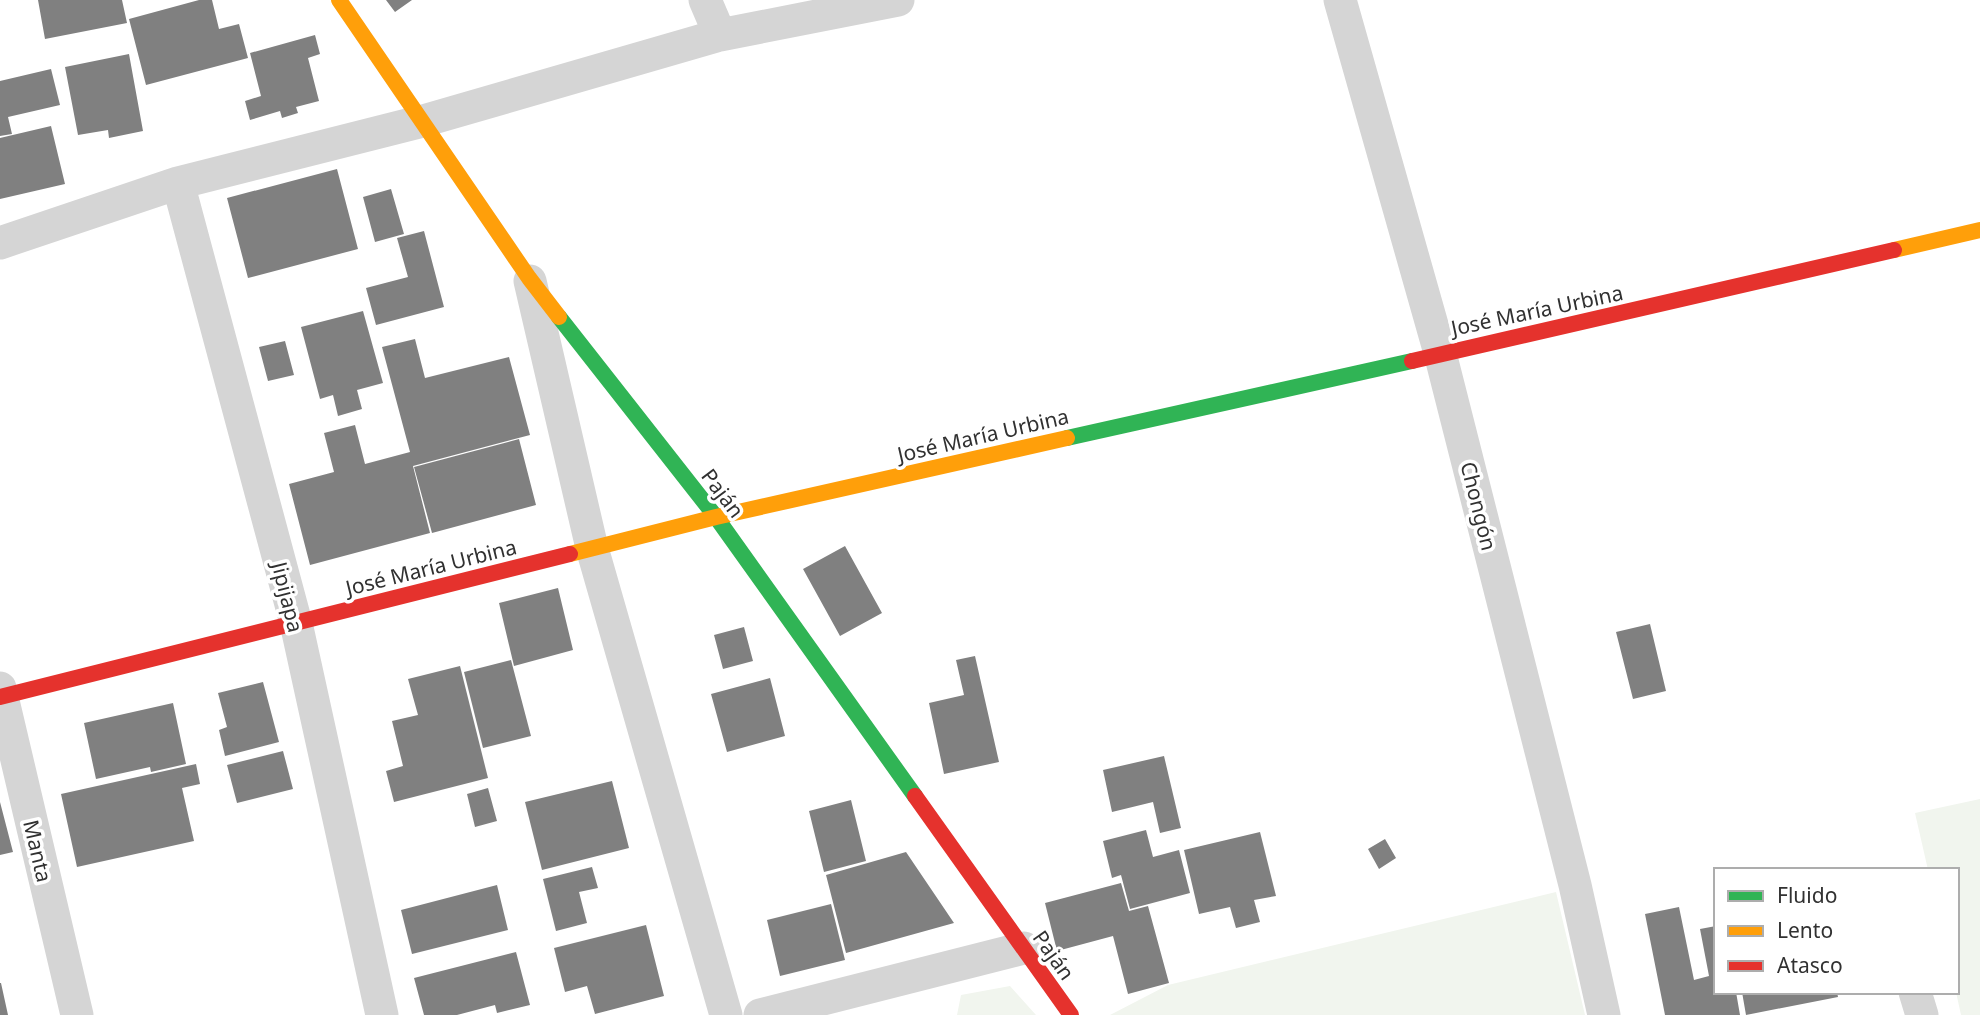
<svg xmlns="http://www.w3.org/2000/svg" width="1980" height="1015" font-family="'Noto Sans',sans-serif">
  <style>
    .green { fill: #f1f5ee }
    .building { fill: #808080 }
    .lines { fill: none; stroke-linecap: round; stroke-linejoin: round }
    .street { stroke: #d5d5d5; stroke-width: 33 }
    .fast { stroke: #30b455; stroke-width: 16 }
    .slow { stroke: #ff9f0a; stroke-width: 16 }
    .jam { stroke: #e5322d; stroke-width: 16 }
    .labels { text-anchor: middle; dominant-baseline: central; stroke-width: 7; stroke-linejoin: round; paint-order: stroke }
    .street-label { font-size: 21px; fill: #313131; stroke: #fff }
  </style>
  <rect width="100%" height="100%" fill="#fff"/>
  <path class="green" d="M1980,799V1015H1961L1956,992L1957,870H1928L1915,813Z
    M1556,892L1585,1015H1110L1168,985Z
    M1010,986L1036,1015H957L961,995Z"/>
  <path class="building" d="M38,0H122L127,23L45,39Z
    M199,0H212L219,29L239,24L248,58L146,85L129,19Z
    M386,0H412L395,12Z
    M315,35L320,54L308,58L319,101L296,107L298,113L282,118L280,111L250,120L245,101L261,96L250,53Z
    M129,54L143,131L109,138L108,130L78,135L65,67Z
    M51,69L60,105L8,117L12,134L0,136V81Z
    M51,126L65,184L0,199V138Z
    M337,169L358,249L248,278L227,198Z
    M391,189L404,234L375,242L363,197Z
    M424,231L444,307L376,325L366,288L408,277L397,238Z
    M363,311L383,383L357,390L362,409L338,416L333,395L320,399L301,327Z
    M415,339L425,378L509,357L530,435L413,466L430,533L310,565L289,484L334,472L324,433L355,425L365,464L410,452L382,347Z
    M285,341L294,375L268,381L259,347Z
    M519,439L536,505L432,533L414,467Z
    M845,546L882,613L840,636L803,569Z
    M558,588L573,650L514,666L499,603Z
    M1650,624L1666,691L1633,699L1616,632Z
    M744,627L753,661L723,669L714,635Z
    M975,656L999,762L944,774L929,703L964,695L956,660Z
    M511,660L531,736L483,748L464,672Z
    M460,666L488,778L394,802L386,771L403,766L392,721L418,715L408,679Z
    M770,678L785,736L727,752L711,694Z
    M263,682L279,742L225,756L219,730L227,727L218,693Z
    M173,703L186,764L151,772L150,767L96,779L84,723Z
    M283,751L293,789L237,803L227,765Z
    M1164,756L1181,828L1160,833L1153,802L1112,812L1103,770Z
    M196,764L200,784L182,788L194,841L77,867L61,794Z
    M612,781L629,848L542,870L525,802Z
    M488,788L497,821L475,827L467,794Z
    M851,800L866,861L824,872L809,811Z
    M0,802L13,852L0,855Z
    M1146,830L1153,857L1179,850L1190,893L1130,909L1121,875L1112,878L1103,841Z
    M1260,832L1276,896L1254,900L1260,922L1236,928L1230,907L1199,914L1184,850Z
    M1385,839L1396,858L1379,869L1368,849Z
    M906,852L954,923L846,953L826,875Z
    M592,867L598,888L579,892L587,923L556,931L543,879Z
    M1121,883L1129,911L1148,906L1169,983L1128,994L1113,936L1057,951L1045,903Z
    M497,885L508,930L412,954L401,910Z
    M831,904L845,960L780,976L767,920Z
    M1679,907L1694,980L1709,976L1700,929L1716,926V992H1736L1740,1015H1665L1645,914Z
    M646,925L664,996L595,1014L587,986L565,992L554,948Z
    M516,952L530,1005L497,1013L495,1005L457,1015H424L414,978Z
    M0,983H1L8,1015H0Z
    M1742,992H1837L1838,997L1746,1015Z"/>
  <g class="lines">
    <path class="street" d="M705,0L720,35
      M1340,0L1440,353L1575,885L1604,1015
      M178,183L296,623L382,1015
      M0,243L178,183L423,121L720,35L898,0
      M530,281L592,548L726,1015
      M0,688L77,1015
      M1915,992L1922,1015
      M760,1015L1024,948"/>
    <path class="fast" d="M559,317L716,517L915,796
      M1067,438L1412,361"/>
    <path class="slow" d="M339,0L529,278L559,317
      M1894,250L1980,230
      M570,554L716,517L1067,438"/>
    <path class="jam" d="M1412,361L1894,250
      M0,697L570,554
      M915,796L1071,1015"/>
  </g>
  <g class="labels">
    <g class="street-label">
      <text transform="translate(1537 310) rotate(-12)">José María Urbina</text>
      <text transform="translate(983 435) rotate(-13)">José María Urbina</text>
      <text transform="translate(723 493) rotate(53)">Paján</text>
      <text transform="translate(1479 506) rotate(76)">Chongón</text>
      <text transform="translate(431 567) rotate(-14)">José María Urbina</text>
      <text transform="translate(288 597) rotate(76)">Jipijapa</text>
      <text transform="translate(38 851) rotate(77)">Manta</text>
      <text transform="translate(1054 955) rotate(55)">Paján</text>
    </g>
  </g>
  <rect x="1714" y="868" width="245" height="126" fill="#ffffff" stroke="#adadad" stroke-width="2"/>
  <rect x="1728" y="891" width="35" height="10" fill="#30b455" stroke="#adadad" stroke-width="2"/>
  <text x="1777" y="903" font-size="21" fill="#313131">Fluido</text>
  <rect x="1728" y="926" width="35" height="10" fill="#ff9f0a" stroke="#adadad" stroke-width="2"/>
  <text x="1777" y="938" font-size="21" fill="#313131">Lento</text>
  <rect x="1728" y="961" width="35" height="10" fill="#e5322d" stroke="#adadad" stroke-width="2"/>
  <text x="1777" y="973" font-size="21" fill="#313131">Atasco</text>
</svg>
